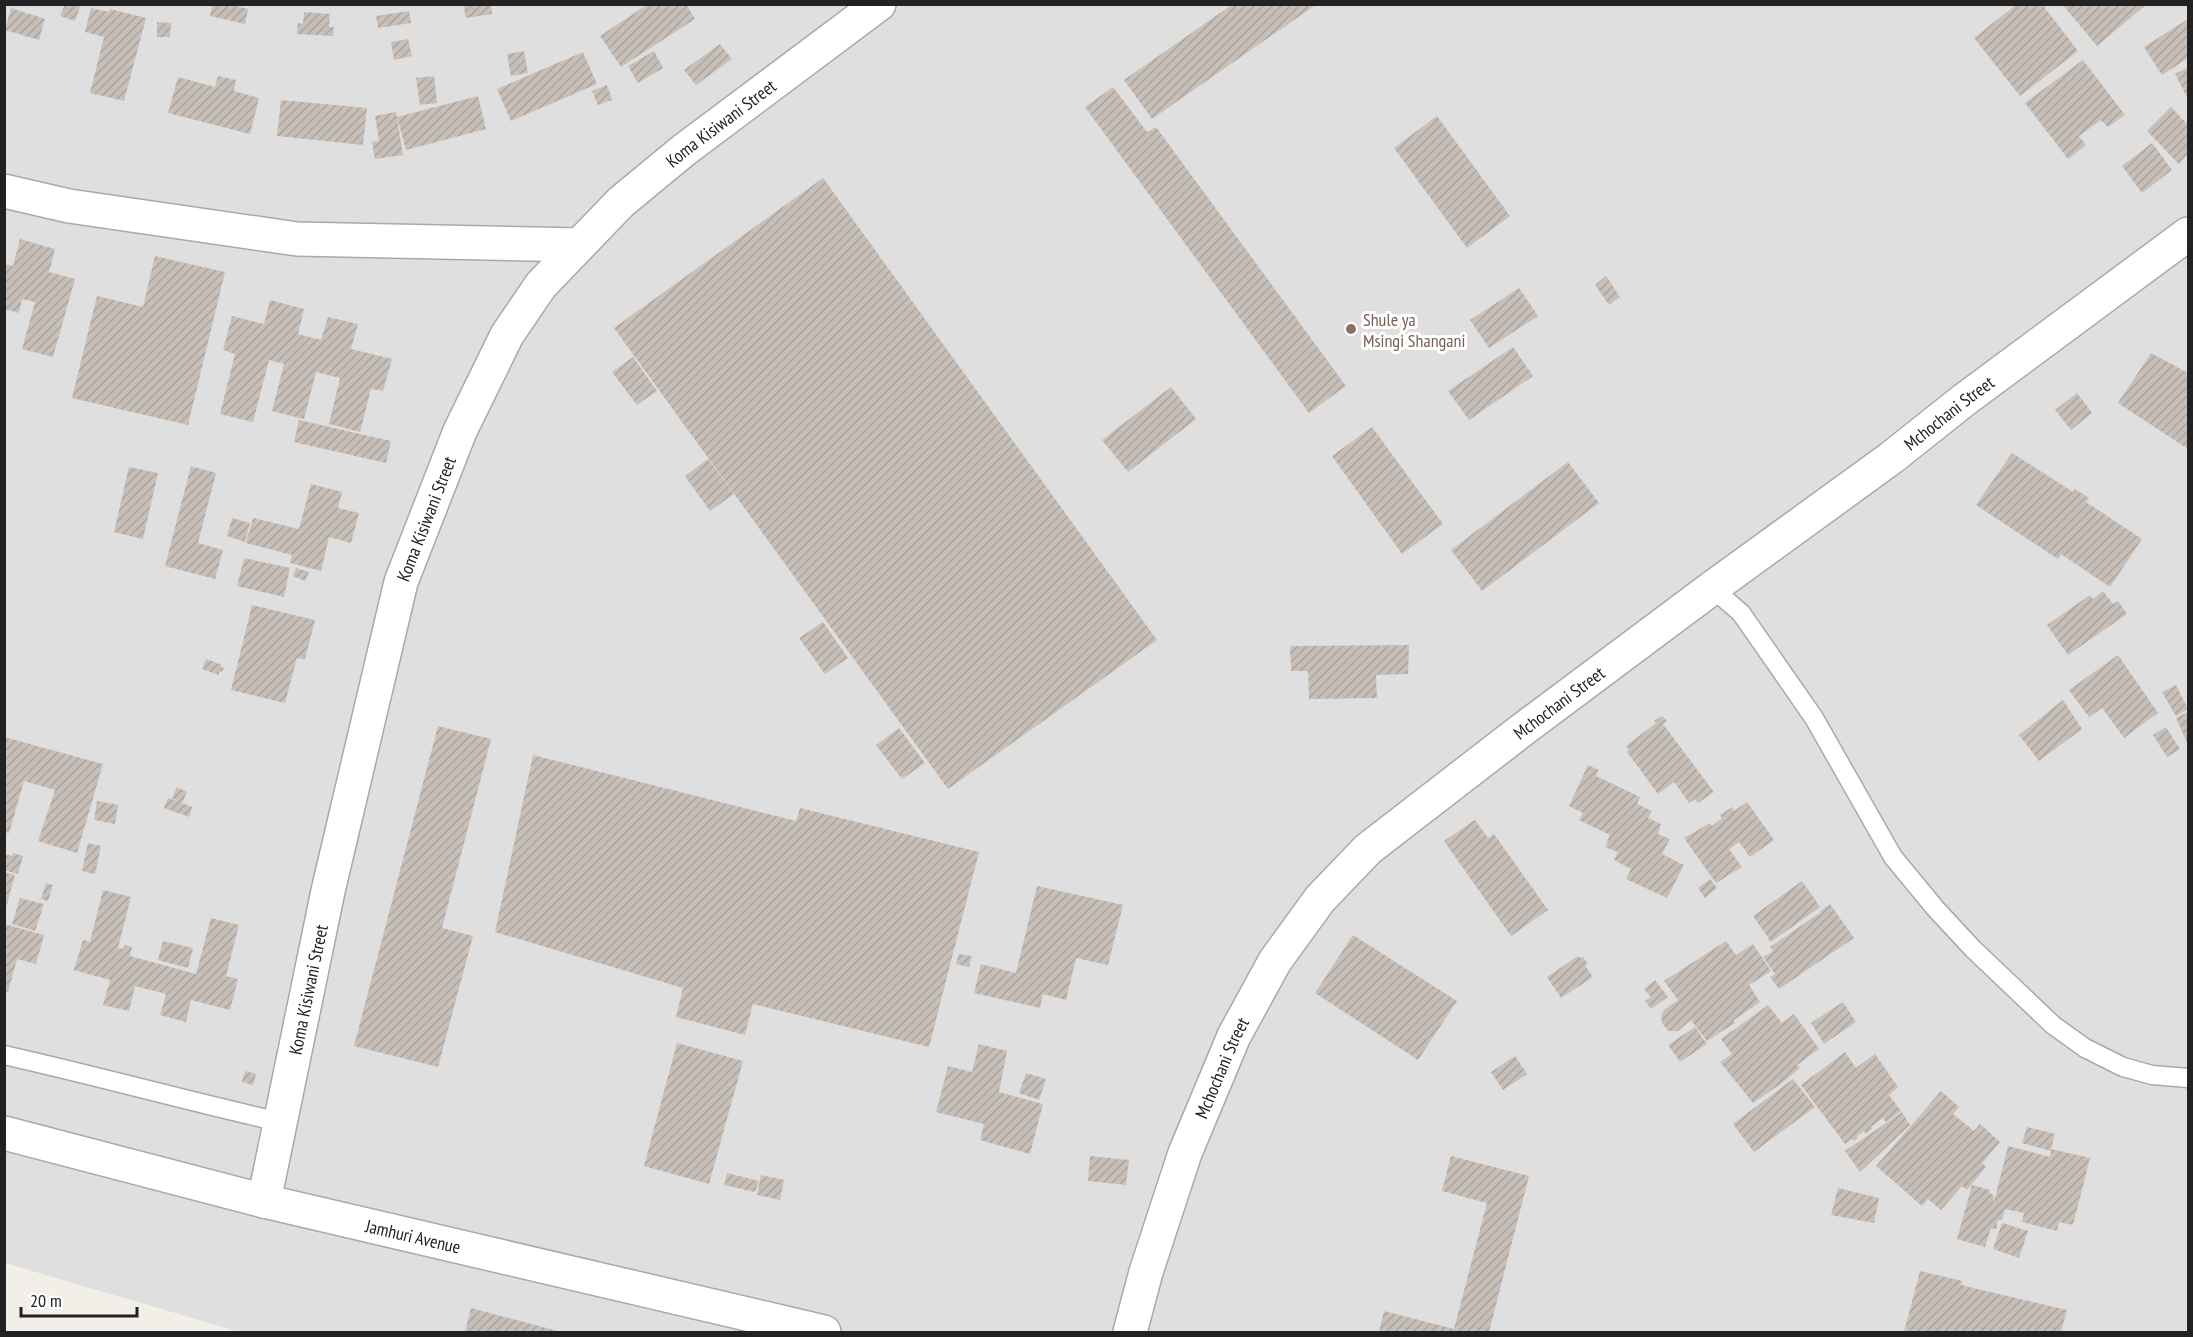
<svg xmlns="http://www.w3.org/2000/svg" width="2193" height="1337" font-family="'PT Sans Narrow',sans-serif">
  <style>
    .residential { fill: #e0dfdf }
    .building { fill: url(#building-hatch) }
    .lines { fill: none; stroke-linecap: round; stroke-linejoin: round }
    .service-casing { stroke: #a9a9a9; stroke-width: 21 }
    .minor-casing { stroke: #a9a9a9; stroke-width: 36 }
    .tertiary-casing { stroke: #a9a9a9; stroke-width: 36 }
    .service { stroke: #fff; stroke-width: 18 }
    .minor { stroke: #fff; stroke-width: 33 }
    .tertiary { stroke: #fff; stroke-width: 33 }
    .education-dot { fill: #8d6e63; stroke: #fff; stroke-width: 2 }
    .labels { text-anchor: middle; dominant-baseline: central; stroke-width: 6; stroke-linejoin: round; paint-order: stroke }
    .street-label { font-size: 18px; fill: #222; stroke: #fff }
    .education-label { font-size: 18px; fill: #785e54; stroke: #fff; text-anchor: start }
  </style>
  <defs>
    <pattern id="building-hatch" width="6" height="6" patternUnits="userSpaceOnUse" patternTransform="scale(1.5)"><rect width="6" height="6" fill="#c7bfb8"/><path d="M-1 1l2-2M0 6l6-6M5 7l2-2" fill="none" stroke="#aba49e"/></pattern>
  </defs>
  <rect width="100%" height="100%" fill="#f2efe9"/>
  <path class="residential" d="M4,5H2188V1332H240L5,1263Z"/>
  <path class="building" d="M65,4H81L75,21L60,16Z
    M212,4H228L248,9L245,24L210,16Z
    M463,4H491L492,14L466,18Z
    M648,4H686L695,19L621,67L600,36Z
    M1233,4H1317L1152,119L1124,80Z
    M2017,4H2042L2078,51L2020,96L1974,38Z
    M2062,4H2147L2097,46Z
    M11,8L45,19L39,40L5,30Z
    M91,8L109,12L110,9L146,18L124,101L90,93L104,37L85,32Z
    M409,11L411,23L378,28L376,16Z
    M304,12L330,14L329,27H334L333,36L297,34L298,23L303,24Z
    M2188,19V58L2162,75L2144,47Z
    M157,22L171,23L170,37H157Z
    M408,39L412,56L394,60L391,42Z
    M720,44L732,59L696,85L684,70Z
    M524,51L528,73L511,76L507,54Z
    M654,51L663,68L638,83L628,66Z
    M583,52L597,84L511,121L497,89Z
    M2083,60L2125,115L2108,127L2101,120L2079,136L2086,145L2068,159L2025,103Z
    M2188,67V99L2175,74Z
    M218,76L236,80L234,91L259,98L250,134L168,113L178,77L215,87Z
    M434,76L437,103L420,105L416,78Z
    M607,85L612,100L598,105L592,91Z
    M1113,87L1147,132L1156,127L1346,386L1309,413L1085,107Z
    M478,96L486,129L406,150L397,117Z
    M281,100L367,108L363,145L277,136Z
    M2171,107L2188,125V154L2179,164L2147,131Z
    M396,112L403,155L375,159L372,142L379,141L375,116Z
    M1437,116L1510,216L1467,248L1394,148Z
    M2152,143L2172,170L2142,193L2122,166Z
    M823,178L1157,640L948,789L614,328Z
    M20,239L55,249L49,272L75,279L53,357L22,349L35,302L22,299L19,313L4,309V264L13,266Z
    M155,256L225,272L188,425L72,398L97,296L143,307Z
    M1606,276L1620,297L1609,305L1595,285Z
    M1519,288L1538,316L1489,348L1470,320Z
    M270,300L304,309L298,334L321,340L328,317L358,324L351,349L392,359L383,391L371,389L360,432L329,424L340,378L316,372L304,419L272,411L284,364L269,360L253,422L220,414L235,354L223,350L232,316L264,324Z
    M1513,347L1533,376L1469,420L1448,391Z
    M2151,353L2188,373L2186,375L2188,377V449L2118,403Z
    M633,357L657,391L637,405L612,372Z
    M1171,387L1196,419L1128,472L1102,440Z
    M2077,393L2092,413L2071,430L2055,410Z
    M299,420L391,441L386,463L294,442Z
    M1372,427L1443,524L1402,554L1332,456Z
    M2012,453L2073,492L2075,489L2089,498L2086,502L2142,539L2110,587L2061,554L2058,559L1976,505Z
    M708,459L734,494L710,511L685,476Z
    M1568,462L1599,503L1482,591L1451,550Z
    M191,466L216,473L198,543L223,550L215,579L165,566Z
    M129,467L158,473L143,539L114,532Z
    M311,484L342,492L338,508L359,513L351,543L329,537L321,571L290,563L292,555L246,543L253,518L299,529Z
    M232,518L250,523L245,542L227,536Z
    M244,558L290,568L284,597L237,586Z
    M296,568L309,572L305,581L293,576Z
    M2103,591L2113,604L2118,601L2127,614L2068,655L2047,625L2090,595L2093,599Z
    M252,605L315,620L305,659L297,658L285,703L231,690Z
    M823,622L848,658L825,674L799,638Z
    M1409,645L1408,674L1376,675L1377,698L1309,699L1308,671H1291L1290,646Z
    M2118,655L2158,713L2124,738L2102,708L2089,717L2069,690Z
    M206,659L222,665L221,667L224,668L222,672L219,671V675L202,669Z
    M2176,685L2188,709L2176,716L2162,692Z
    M2063,700L2082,729L2039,761L2019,735Z
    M2188,712V745L2176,718Z
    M1662,716L1667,721L1663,724L1714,792L1698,803L1695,799L1689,803L1674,782L1658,794L1627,752L1629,750L1626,746L1656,723L1654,721Z
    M438,726L491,739L442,928L473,936L438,1067L354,1046Z
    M2166,727L2180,749L2167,757L2153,735Z
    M899,728L925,763L902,779L876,745Z
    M4,737L103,764L77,853L38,841L55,790L24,781L9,833L4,832Z
    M533,755L796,821L800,808L979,852L929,1047L753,1004L745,1035L676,1017L683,988L495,932Z
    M1588,765L1599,770L1596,776L1640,797L1637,804L1652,811L1648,818L1661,824L1658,834L1670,839L1662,854L1684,865L1667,898L1626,879L1631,869L1614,860L1618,852L1605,847L1610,835L1579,820L1583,813L1569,806Z
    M177,787L187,792L182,803L192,807L189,817L164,808L168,798L180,802L172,798Z
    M97,801L118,805L115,824L94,820Z
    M1747,802L1774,840L1750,857L1739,842L1729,849L1742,867L1716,883L1684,838L1710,823L1712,826L1722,818L1720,815L1732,807L1734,811Z
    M1475,820L1488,838L1494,834L1548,910L1511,936L1444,841Z
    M88,843L101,846L95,874L82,871Z
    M13,853L23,856L18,874L4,870V854L12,856Z
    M4,872L15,875L5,911L4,910Z
    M1710,879L1717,888L1705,898L1698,888Z
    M1802,881L1820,907L1771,942L1753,916Z
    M46,883L53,885L48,901L41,899Z
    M1037,886L1123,905L1108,965L1076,958L1066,1000L1043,994L1040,1008L974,993L981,964L1016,973Z
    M103,890L131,897L118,948L123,949L125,945L132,947L130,956L196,974L211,918L239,925L226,976L238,979L230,1010L191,1000L186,1022L160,1015L166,994L135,986L129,1011L103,1005L110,980L74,970L83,940L90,942Z
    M20,898L44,904L35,931L12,924Z
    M1830,904L1854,938L1779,989L1770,977L1775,974L1763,957L1773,951L1770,947L1821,912L1820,911Z
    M4,924L44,935L36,964L17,959L8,992L4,991Z
    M1353,935L1457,1001L1418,1060L1315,993Z
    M163,941L193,948L188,968L158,960Z
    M1726,941L1736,955L1753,944L1771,971L1749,985L1760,1002L1733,1021L1735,1023L1707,1041L1691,1020L1678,1031H1668L1662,1023L1661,1016L1664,1010L1678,1000L1664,981Z
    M959,954L972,956L969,967L956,964Z
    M1578,956L1580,958L1583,957L1588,964L1585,966L1593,977L1561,998L1547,977Z
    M1655,980L1668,997L1651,1009L1645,1001L1651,997L1644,989Z
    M1843,1002L1856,1022L1824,1044L1811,1023Z
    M1768,1005L1782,1023L1794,1014L1819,1049L1797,1065L1800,1068L1782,1083L1753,1103L1720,1062L1732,1054L1721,1039Z
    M1695,1027L1707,1044L1680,1062L1668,1045Z
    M677,1043L743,1061L709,1184L644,1166Z
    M979,1044L1007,1051L999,1092L1043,1104L1030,1154L980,1140L984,1124L936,1112L948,1066L972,1072Z
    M1845,1052L1856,1068L1875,1054L1898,1087L1889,1095L1901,1111L1886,1122L1883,1118L1871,1127L1872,1129L1866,1134L1864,1131L1857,1136L1858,1138L1854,1141L1852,1139L1845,1144L1801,1085Z
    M1515,1056L1527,1074L1503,1090L1491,1072Z
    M245,1071L256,1074L253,1085L242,1082Z
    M1026,1073L1046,1079L1039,1100L1019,1093Z
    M1793,1079L1815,1107L1754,1152L1733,1124Z
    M1941,1091L1959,1107L1953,1114L1974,1131L1980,1124L2000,1142L1982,1163L1986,1167L1967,1190L1962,1186L1941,1210L1928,1199L1922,1206L1876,1166Z
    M1902,1112L1910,1125L1860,1172L1845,1151Z
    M2027,1127L2055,1134L2051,1149L2090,1158L2073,1225L2059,1222L2057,1231L2022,1222L2024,1213L2005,1209L2002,1220H1998L1996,1229L1991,1228L1985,1247L1957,1239L1972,1185L1990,1190L1989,1193L1994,1195L1993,1206L2008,1146L2050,1157L2051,1151L2022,1143Z
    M1090,1156L1129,1160L1126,1185L1088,1181Z
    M1451,1156L1529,1176L1489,1332H1379L1384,1311L1454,1329L1487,1203L1442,1191Z
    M727,1173L759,1181L755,1192L724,1185Z
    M761,1175L784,1180L780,1200L757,1195Z
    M1838,1188L1879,1198L1874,1223L1831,1215Z
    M2002,1223L2028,1231L2019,1258L1993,1249Z
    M1920,1271L1962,1281L1961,1285L2067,1310L2061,1332H1904Z
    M471,1308L561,1332H465Z"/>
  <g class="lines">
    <defs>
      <path id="service" d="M1712,588L1741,613L1814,718L1893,857L1935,908L1973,949L2053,1025L2085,1048L2123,1067L2152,1075L2188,1078
        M4,1055C97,1076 188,1101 280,1122"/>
      <g id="minor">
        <path d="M4,191L69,206L297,239L579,245"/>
        <path id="s1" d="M264,1201L328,891L401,582L460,431L507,335L541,285L621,202L684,150L879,4"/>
        <path id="s2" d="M1130,1332L1146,1272L1185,1153L1234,1036L1275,961L1320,899L1368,849L1522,730L1712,588L1891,458L1964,400L2188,234"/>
      </g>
      <g id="tertiary">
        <path id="s3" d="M4,1133L264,1201L824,1332"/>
      </g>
    </defs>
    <use href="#service" class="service-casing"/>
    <use href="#minor" class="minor-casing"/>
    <use href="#tertiary" class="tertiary-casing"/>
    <use href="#service" class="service"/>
    <use href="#minor" class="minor"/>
    <use href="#tertiary" class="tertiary"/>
  </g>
  <circle class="education-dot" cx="1351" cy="329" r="6"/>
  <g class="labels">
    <g class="street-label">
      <text stroke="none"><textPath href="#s1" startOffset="1206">Koma Kisiwani Street</textPath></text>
      <text stroke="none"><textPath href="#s2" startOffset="1272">Mchochani Street</textPath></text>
      <text stroke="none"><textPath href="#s1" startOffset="702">Koma Kisiwani Street</textPath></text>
      <text stroke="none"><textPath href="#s2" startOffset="786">Mchochani Street</textPath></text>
      <text stroke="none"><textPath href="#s1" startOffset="216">Koma Kisiwani Street</textPath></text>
      <text stroke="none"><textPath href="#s2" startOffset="280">Mchochani Street</textPath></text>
      <text stroke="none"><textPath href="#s3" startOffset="422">Jamhuri Avenue</textPath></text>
    </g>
    <g class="education-label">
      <text x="1363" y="319">Shule ya<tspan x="1363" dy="21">Msingi Shangani</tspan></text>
    </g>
  </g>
  <rect width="2193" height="1337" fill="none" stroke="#222222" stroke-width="12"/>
  <path d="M21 1307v9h116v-9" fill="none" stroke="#222222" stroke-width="3"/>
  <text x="30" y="1307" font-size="18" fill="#222222" stroke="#ffffff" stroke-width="4.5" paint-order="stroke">20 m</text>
</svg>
